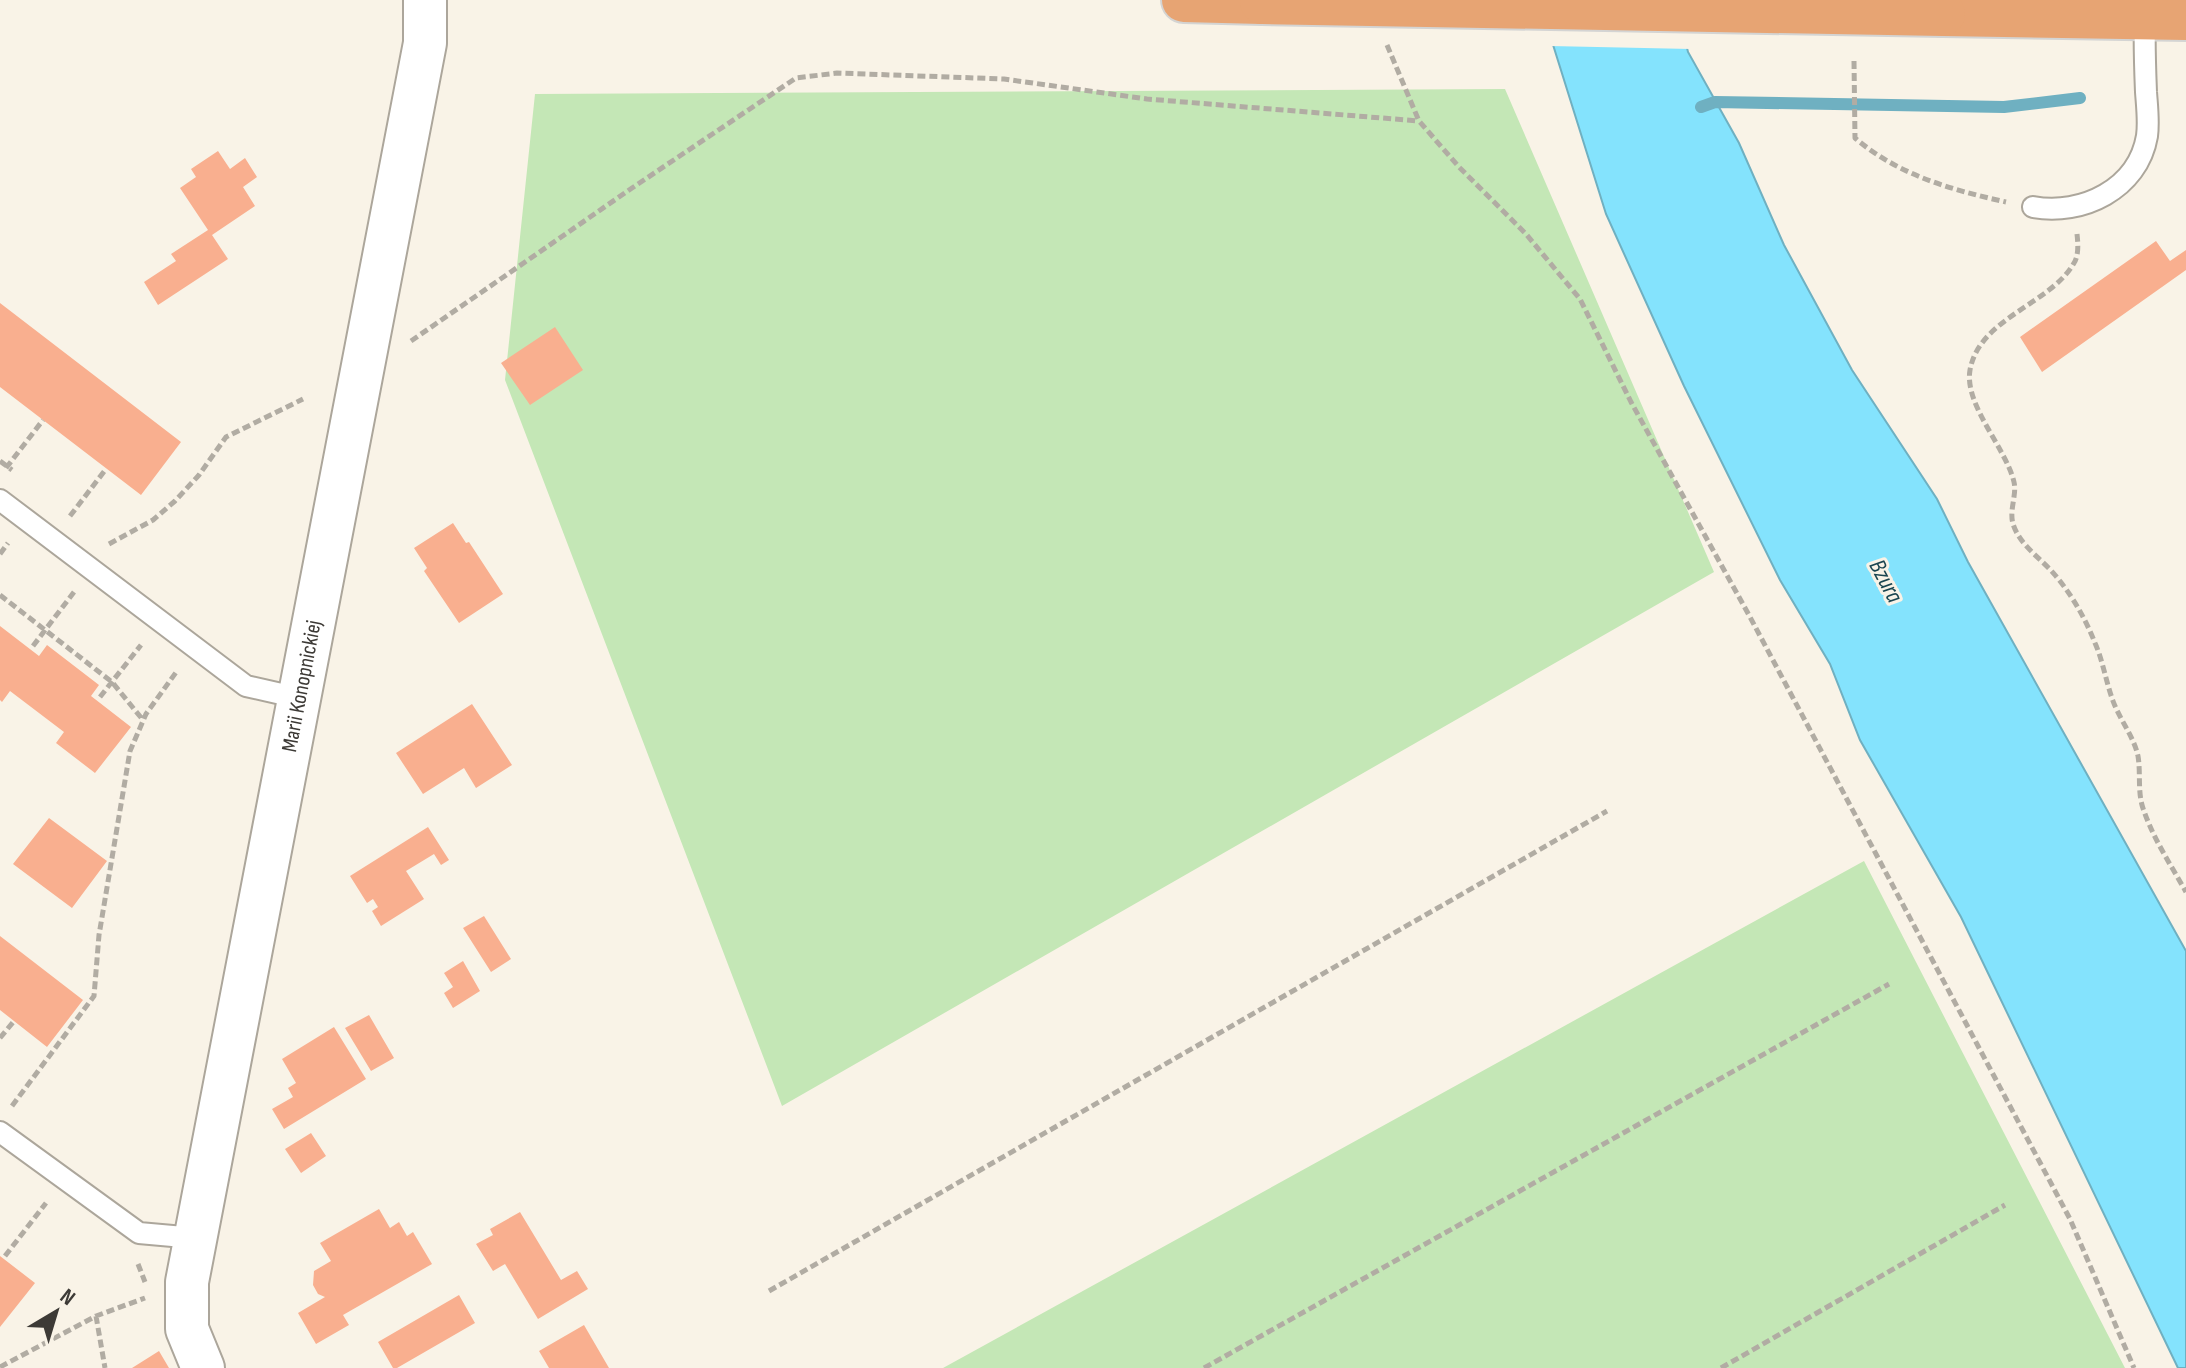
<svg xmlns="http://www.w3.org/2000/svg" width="2186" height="1368" font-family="'Sofia Sans Condensed',sans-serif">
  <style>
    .green { fill: #c4e7b6 }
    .water { fill: #84e3fd; stroke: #6fb0c1; stroke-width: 2 }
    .pier { fill: #f9f3e7 }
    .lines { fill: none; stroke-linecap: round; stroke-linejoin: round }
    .stream { stroke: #6fb0c1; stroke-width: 12 }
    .building { fill: #f9af8f }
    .lane-casing { stroke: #aca69b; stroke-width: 24 }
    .street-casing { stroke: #aca69b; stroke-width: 46 }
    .primary-casing { stroke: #d4d4d3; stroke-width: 48 }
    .path { stroke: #b1aca3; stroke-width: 5; stroke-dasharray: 8 4; stroke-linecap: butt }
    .lane { stroke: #fff; stroke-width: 20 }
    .street { stroke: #fff; stroke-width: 42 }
    .primary { stroke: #e7a473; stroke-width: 44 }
    .primary-bridge-casing { stroke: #d4d4d3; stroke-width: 48; stroke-linecap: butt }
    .primary-bridge { stroke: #e7a473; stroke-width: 44 }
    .labels { text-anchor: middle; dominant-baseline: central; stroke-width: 6; stroke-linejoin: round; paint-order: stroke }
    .street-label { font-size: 22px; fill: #3d3a36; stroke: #f9f3e7 }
    .water-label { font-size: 24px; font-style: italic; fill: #1a4550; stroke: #f9f3e7 }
  </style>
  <rect width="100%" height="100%" fill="#f9f3e7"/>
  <path class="green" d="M1505,89L1714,572L782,1106L505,380L535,94Z
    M1864,861L2125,1368H943Z"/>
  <path class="water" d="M1539,0H1675L1688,52L1739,143L1784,245L1852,370L1937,499L1968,562L2186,951V1368H2178L1961,917L1860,740L1830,664L1780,580L1684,386L1606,214Z"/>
  <path class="pier" d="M1535,0H1679L1691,49L1550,46Z"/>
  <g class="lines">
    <path class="stream" d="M1701,107L1715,102L2004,107L2080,98"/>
  </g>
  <path class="building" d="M218,151L230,169L245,158L257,177L243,187L255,206L212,235L228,259L158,305L144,282L176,261L171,254L208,230L180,188L196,177L191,169Z
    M2156,241L2170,261L2186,250V270L2042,372L2020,337Z
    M0,303L181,442L141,495L0,387Z
    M555,327L583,370L530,405L501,363Z
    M453,523L466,543L469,542L503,594L459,623L424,571L427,568L414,548Z
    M0,626L39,656L47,645L99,685L91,696L131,727L95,773L56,743L64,732L10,691L2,702L0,700Z
    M472,704L512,765L476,788L464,768L423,794L396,753Z
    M49,818L107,861L72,908L13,864Z
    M428,827L449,860L441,865L434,854L406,871L424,899L381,926L372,911L378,907L373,899L367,903L350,876Z
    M484,916L511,959L491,972L463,928Z
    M0,936L83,1000L47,1047L0,1010Z
    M463,961L480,991L453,1008L444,993L453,987L444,973Z
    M369,1015L394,1058L371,1071L345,1028Z
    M334,1027L366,1079L284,1129L272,1109L293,1097L288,1088L296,1083L282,1059Z
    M311,1133L326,1156L301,1173L285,1149Z
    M379,1209L390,1228L399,1222L407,1236L413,1232L432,1264L343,1315L349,1325L316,1344L298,1313L325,1297L318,1294L313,1285L314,1271L331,1261L320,1243Z
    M520,1212L561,1280L577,1271L588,1289L538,1319L505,1264L493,1271L476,1244L493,1235L490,1229Z
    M0,1256L35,1283L0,1327Z
    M459,1295L475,1323L397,1368H393L378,1342Z
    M584,1325L609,1368H549L539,1351Z
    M159,1351L169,1368H132Z"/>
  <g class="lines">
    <defs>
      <path id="lane" d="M2033,207C2082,216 2138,189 2147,136C2149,122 2147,106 2146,92C2145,67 2144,43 2145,18
        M0,500L246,686L299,698
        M0,1132L139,1233L195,1238"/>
      <g id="street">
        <path id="s1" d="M203,1368L187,1329V1282L425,43V0"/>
      </g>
      <path id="primary" d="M1184,0L1262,2
        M1943,14L2186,18"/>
    </defs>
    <use href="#lane" class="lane-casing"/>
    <use href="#street" class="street-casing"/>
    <use href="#primary" class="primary-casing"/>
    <path class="path" d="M1387,45L1419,121L1459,167L1526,234L1580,299L1631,402L1750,617L2070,1219L2134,1368
      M1854,61L1855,138C1898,175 1952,190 2006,202
      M2077,234C2078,243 2079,255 2074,263C2051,304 1979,318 1970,370C1964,405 2006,448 2014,482C2017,495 2009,510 2013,524C2020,546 2041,558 2055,575C2072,595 2085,618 2095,643C2103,661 2106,682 2113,701C2120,720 2134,737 2138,756C2141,774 2137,794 2144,811C2154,840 2171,865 2186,892
      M411,341L632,188L796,78L837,73L1004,79L1147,99L1419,121
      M0,461L12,470
      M6,468L43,420
      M70,516L106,469
      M109,544L153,520L175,501L199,475L226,437L303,399
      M0,554L8,543
      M0,595L112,682L143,720
      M33,646L74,592
      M100,697L141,645
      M0,1038L14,1021
      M12,1106L94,996L99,935L130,751L146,714L177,671
      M5,1256L46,1203
      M138,1264L145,1282
      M769,1291L1607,811
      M96,1316L105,1368
      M0,1367L96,1316L145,1298
      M1204,1368L1889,984
      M1721,1368L2005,1205"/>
    <use href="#lane" class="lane"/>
    <use href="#street" class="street"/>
    <use href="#primary" class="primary"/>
    <defs>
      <path id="primary-bridge" d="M1262,2L1943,14"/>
    </defs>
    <use href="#primary-bridge" class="primary-bridge-casing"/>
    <use href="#primary-bridge" class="primary-bridge"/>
  </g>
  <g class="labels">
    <g class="street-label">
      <text stroke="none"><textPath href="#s1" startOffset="696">Marii Konopnickiej</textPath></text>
    </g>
    <g class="water-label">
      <text transform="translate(1886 581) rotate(62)">Bzura</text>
    </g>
  </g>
  <g transform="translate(56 1312) rotate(38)" stroke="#f9f3e7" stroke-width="6" paint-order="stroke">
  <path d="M0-6L14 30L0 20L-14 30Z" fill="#3d3a36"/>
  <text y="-12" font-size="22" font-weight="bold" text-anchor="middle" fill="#3d3a36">N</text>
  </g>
</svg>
